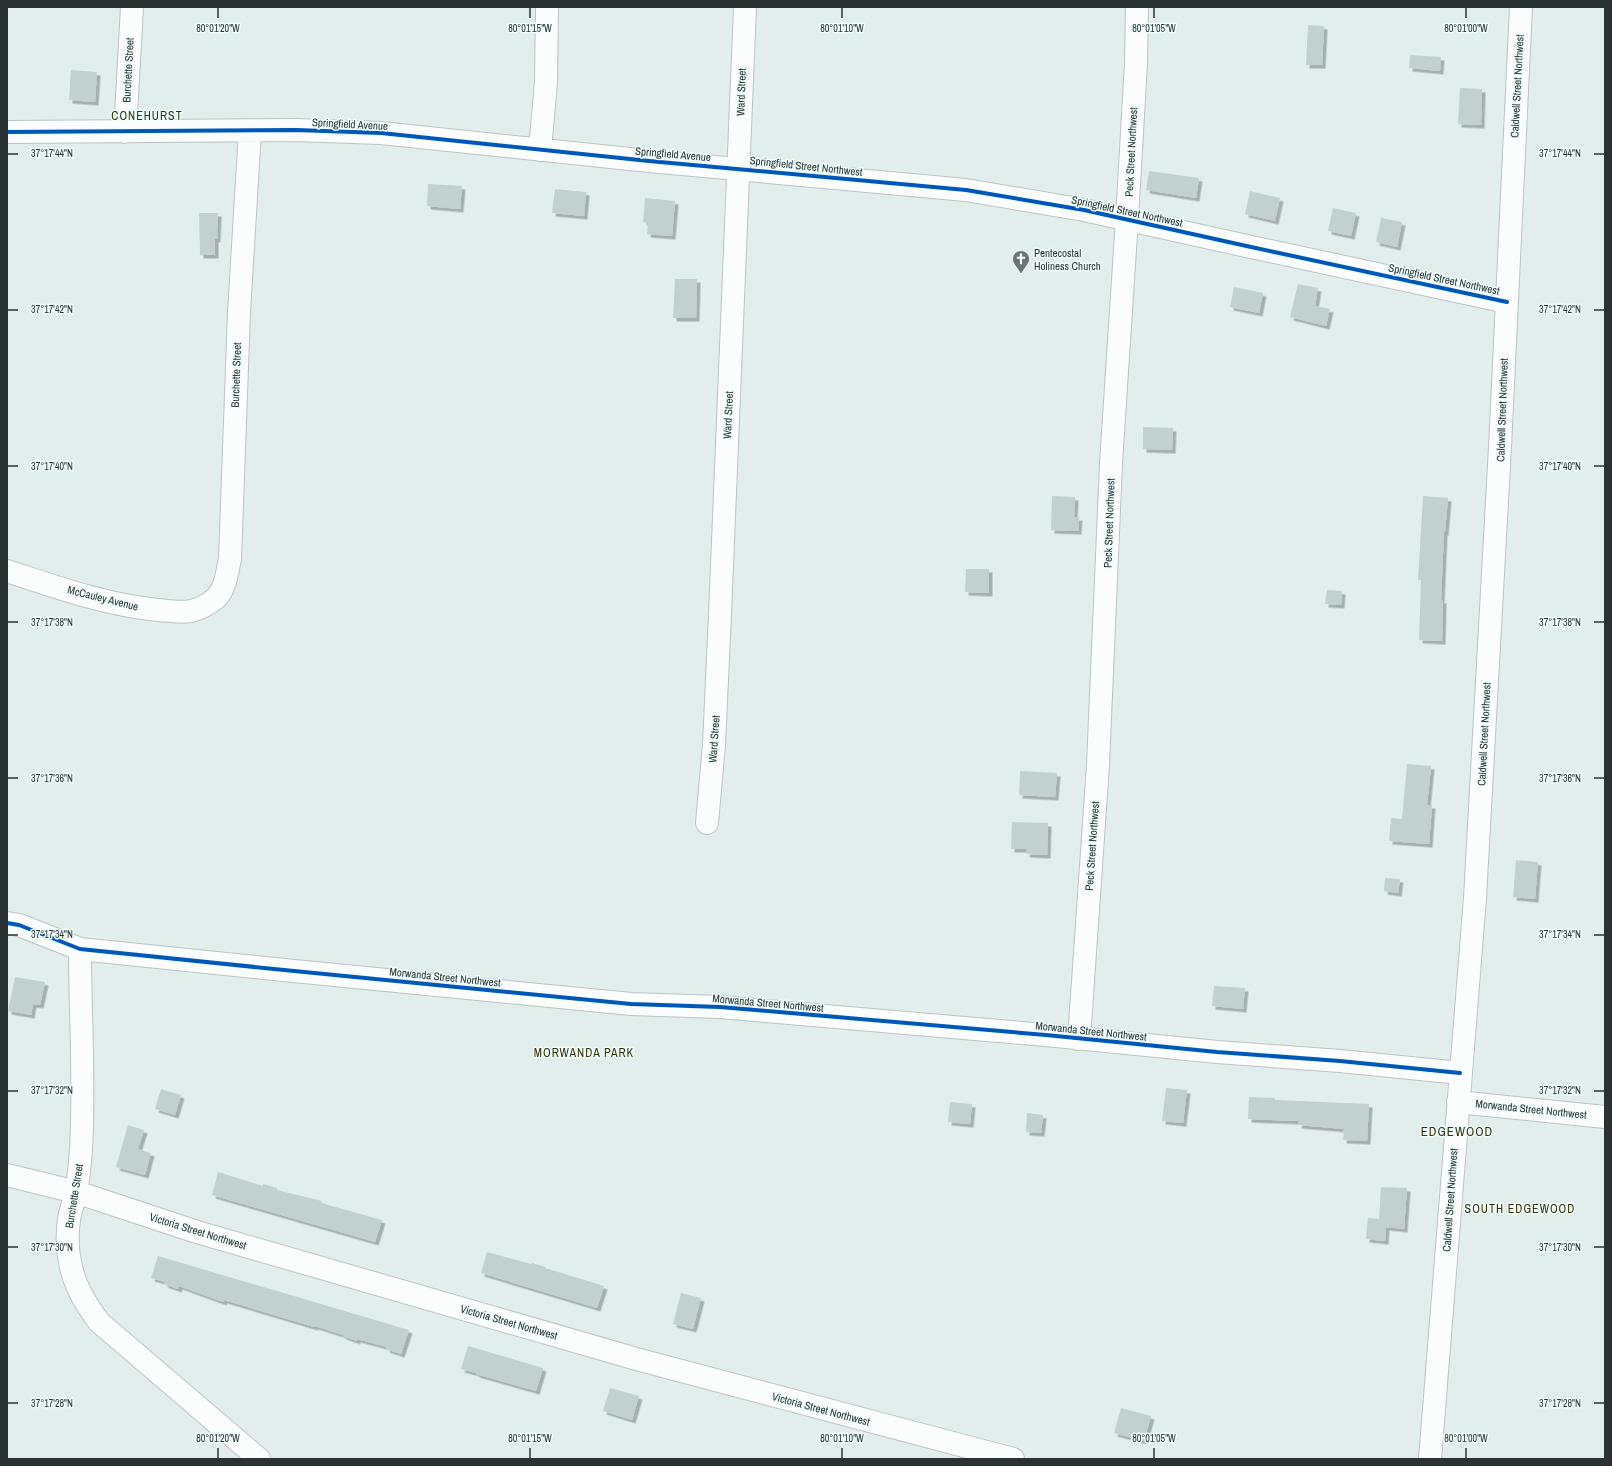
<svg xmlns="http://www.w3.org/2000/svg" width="1612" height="1466" font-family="'Archivo Narrow',sans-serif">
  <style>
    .building { fill: #c2d1cd; filter: url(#shadow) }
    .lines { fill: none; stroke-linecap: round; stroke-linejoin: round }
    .minor-casing { stroke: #bbc4c3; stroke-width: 24 }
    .minor { stroke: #fbfcfc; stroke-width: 22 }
    .cycleway-casing { stroke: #eefefd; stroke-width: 6 }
    .cycleway { stroke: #0057b8; stroke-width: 4 }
    .ticks { fill: none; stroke: #2b3332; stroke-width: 1.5 }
    .labels { text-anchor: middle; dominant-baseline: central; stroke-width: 3; stroke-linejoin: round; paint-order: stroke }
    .street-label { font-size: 11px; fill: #2b3332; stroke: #eefefd }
    .poi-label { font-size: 11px; fill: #2b3332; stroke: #eefefd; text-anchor: start }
    .neighbourhood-label { font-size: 12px; letter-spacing: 1px; fill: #393004; stroke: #eefefd }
    .quarter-label { font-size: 13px; letter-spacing: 1px; fill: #393004; stroke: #eefefd }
    .ticks-label { font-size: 10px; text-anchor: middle; fill: #2b3332; stroke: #eefefd; stroke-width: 3; stroke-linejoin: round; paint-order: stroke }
  </style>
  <defs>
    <filter id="shadow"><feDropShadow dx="3.5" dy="3.5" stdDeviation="0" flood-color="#0004"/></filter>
  </defs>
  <rect width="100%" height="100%" fill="#e2eeec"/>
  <path class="building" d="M1308,25L1324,26L1322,65H1306Z
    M1410,55L1441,57L1440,71L1409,68Z
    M71,70L97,72L95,102L69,100Z
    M1460,88L1482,89L1481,125L1458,124Z
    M1149,171L1199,178L1196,198L1146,190Z
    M428,184L462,186L460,209L427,206Z
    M555,189L586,192L584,216L552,213Z
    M1250,191L1280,198L1275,221L1245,214Z
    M645,198L675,201L672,236L647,234L648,223L643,222Z
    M1333,208L1356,213L1351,236L1328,231Z
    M199,213H218L217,239H215V255H200Z
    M1381,218L1402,222L1397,247L1376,242Z
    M675,279H697L696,318H673Z
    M1298,284L1318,288L1315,306L1330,309L1326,326L1290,317Z
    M1234,287L1263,293L1259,313L1230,307Z
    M1143,427L1173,428L1172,450L1143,449Z
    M1052,496L1075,497L1074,517H1079L1078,531L1051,530Z
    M1423,496L1448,498L1445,532H1444L1441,600H1443L1442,641L1419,640L1421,580H1418Z
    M966,569H989V593L965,592Z
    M1327,590L1342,591L1341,605L1325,604Z
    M1407,764L1431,766L1427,805H1432L1429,844L1389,841L1391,818L1402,819Z
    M1020,771L1057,773L1055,797L1019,795Z
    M1012,822L1048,823L1047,855L1026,854L1027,849H1011Z
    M1516,860L1538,862L1535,899L1513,897Z
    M1385,878L1400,879L1398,893L1384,891Z
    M15,977L45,982L40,1005L33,1004L31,1015L8,1011Z
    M1214,986L1245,988L1243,1009L1212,1006Z
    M1166,1088L1187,1090L1183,1123L1162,1121Z
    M161,1089L181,1095L175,1115L155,1109Z
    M1249,1097L1275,1098V1100L1369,1104L1367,1141L1343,1140L1344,1129L1298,1125L1299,1121L1248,1119Z
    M950,1102L972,1104L970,1124L948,1122Z
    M1027,1113L1043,1115L1041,1133L1026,1132Z
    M128,1125L144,1130L138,1149L151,1153L145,1175L116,1167Z
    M218,1172L263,1186V1184L277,1188V1190L322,1201L321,1203L382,1220L375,1242L212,1195Z
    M1381,1187L1407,1188L1404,1229L1386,1227L1385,1241L1366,1239L1368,1218L1379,1219Z
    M487,1252L531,1264L532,1263L546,1267L545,1268L604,1286L597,1308L481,1273Z
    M158,1256L409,1330L401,1354L386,1349L387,1347L357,1339V1341L343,1336V1335L315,1326L314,1327L224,1300L223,1302L179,1286L178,1289L164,1284L165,1282L151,1278Z
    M681,1293L701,1298L693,1329L673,1324Z
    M468,1346L543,1368L536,1391L476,1374V1373L461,1369Z
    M610,1388L639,1396L632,1420L603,1411Z
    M1121,1408L1151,1416L1144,1441L1114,1433Z"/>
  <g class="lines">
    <defs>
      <path id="minor" d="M7,132L296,130L381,133L649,161L966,190L1084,210L1251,247L1507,302
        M125,132L132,7
        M540,150L546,82L547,7
        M7,571C56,587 106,605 158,610C169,611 181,613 191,611C200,609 209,604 216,598C226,588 227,572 230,559L239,312L250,131
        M707,823L714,745L720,614L745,7
        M7,923L19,925L80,949L284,970L631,1004L720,1007L1046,1035L1217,1052L1340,1061L1460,1073
        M80,949C80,1015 85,1082 81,1149C80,1163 79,1177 76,1191C75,1199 72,1206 70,1214C67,1229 67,1247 70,1262C74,1285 85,1303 99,1322L259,1459
        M1079,1039L1098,765L1111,463L1127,219L1136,63L1137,7
        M1458,1102L1605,1117
        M7,1175L76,1192L197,1232L640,1360L1013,1459
        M1430,1459L1475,898L1500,447L1521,7"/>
    </defs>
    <use href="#minor" class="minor-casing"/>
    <use href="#minor" class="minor"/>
    <defs>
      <path id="cycleway" d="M7,132L296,130L381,133L649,161L966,190L1084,210L1251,247L1507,302
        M7,923L19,925L80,949L284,970L631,1004L720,1007L1046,1035L1217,1052L1340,1061L1460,1073"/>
    </defs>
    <use href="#cycleway" class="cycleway-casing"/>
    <use href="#cycleway" class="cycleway"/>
  </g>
  <path class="ticks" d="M218,8V18M530,8V18M842,8V18M1154,8V18M1466,8V18M8,154H18M1594,154H1604M8,310H18M1594,310H1604M8,466H18M1594,466H1604M8,622H18M1594,622H1604M8,778H18M1594,778H1604M8,935H18M1594,935H1604M8,1091H18M1594,1091H1604M8,1247H18M1594,1247H1604M8,1403H18M1594,1403H1604M218,1448V1458M530,1448V1458M842,1448V1458M1154,1448V1458M1466,1448V1458"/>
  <defs>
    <symbol id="church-pin" viewBox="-11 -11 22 30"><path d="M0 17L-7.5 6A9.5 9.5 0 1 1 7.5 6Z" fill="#6b7473" stroke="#eefefd"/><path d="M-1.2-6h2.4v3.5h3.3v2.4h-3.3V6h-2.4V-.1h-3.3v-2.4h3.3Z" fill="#fff"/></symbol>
  </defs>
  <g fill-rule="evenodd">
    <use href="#church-pin" x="1011" y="249" width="20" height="27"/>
  </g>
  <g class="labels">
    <g class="street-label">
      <text transform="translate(128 70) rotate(-87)">Burchette Street</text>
      <text transform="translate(1517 86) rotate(-87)">Caldwell Street Northwest</text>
      <text transform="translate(741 92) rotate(-88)">Ward Street</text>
      <text transform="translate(350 124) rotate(3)">Springfield Avenue</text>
      <text transform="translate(1131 152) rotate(-87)">Peck Street Northwest</text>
      <text transform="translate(673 154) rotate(5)">Springfield Avenue</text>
      <text transform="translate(806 166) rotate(6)">Springfield Street Northwest</text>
      <text transform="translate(1127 211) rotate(12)">Springfield Street Northwest</text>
      <text transform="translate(1444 279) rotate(12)">Springfield Street Northwest</text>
      <text transform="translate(236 375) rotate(-88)">Burchette Street</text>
      <text transform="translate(1502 410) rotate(-88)">Caldwell Street Northwest</text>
      <text transform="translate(728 415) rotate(-87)">Ward Street</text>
      <text transform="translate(1109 523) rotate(-88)">Peck Street Northwest</text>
      <text transform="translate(103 598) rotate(14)">McCauley Avenue</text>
      <text transform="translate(1484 734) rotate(-87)">Caldwell Street Northwest</text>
      <text transform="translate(714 739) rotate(-86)">Ward Street</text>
      <text transform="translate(1092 846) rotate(-86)">Peck Street Northwest</text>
      <text transform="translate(445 977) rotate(6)">Morwanda Street Northwest</text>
      <text transform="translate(768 1003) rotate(5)">Morwanda Street Northwest</text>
      <text transform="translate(1091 1031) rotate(6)">Morwanda Street Northwest</text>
      <text transform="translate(1531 1109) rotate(6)">Morwanda Street Northwest</text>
      <text transform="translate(74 1196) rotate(-81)">Burchette Street</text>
      <text transform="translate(1450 1200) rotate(-86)">Caldwell Street Northwest</text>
      <text transform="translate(198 1231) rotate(17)">Victoria Street Northwest</text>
      <text transform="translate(509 1322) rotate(16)">Victoria Street Northwest</text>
      <text transform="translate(821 1409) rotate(15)">Victoria Street Northwest</text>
    </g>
    <g class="poi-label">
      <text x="1034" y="253">Pentecostal<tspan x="1034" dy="13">Holiness Church</tspan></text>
    </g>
    <g class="neighbourhood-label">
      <text x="147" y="116">CONEHURST</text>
      <text x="584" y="1053">MORWANDA PARK</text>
      <text x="1520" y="1209">SOUTH EDGEWOOD</text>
    </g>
    <g class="quarter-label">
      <text x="1457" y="1131">EDGEWOOD</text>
    </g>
  </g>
  <g class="ticks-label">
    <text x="218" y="32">80°01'20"W</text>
    <text x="530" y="32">80°01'15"W</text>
    <text x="842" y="32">80°01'10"W</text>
    <text x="1154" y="32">80°01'05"W</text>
    <text x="1466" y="32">80°01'00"W</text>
    <text x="52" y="157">37°17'44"N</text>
    <text x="1560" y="157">37°17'44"N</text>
    <text x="52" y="313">37°17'42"N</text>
    <text x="1560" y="313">37°17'42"N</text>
    <text x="52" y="470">37°17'40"N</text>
    <text x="1560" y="470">37°17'40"N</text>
    <text x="52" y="626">37°17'38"N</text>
    <text x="1560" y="626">37°17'38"N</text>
    <text x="52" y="782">37°17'36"N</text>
    <text x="1560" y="782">37°17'36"N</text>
    <text x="52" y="938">37°17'34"N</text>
    <text x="1560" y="938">37°17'34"N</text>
    <text x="52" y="1094">37°17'32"N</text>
    <text x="1560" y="1094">37°17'32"N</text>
    <text x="52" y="1251">37°17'30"N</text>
    <text x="1560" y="1251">37°17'30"N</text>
    <text x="52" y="1407">37°17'28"N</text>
    <text x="1560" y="1407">37°17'28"N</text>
    <text x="218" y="1442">80°01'20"W</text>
    <text x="530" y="1442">80°01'15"W</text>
    <text x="842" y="1442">80°01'10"W</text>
    <text x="1154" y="1442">80°01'05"W</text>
    <text x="1466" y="1442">80°01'00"W</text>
  </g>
  <rect width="1612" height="1466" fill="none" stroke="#2b3332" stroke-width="16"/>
</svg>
